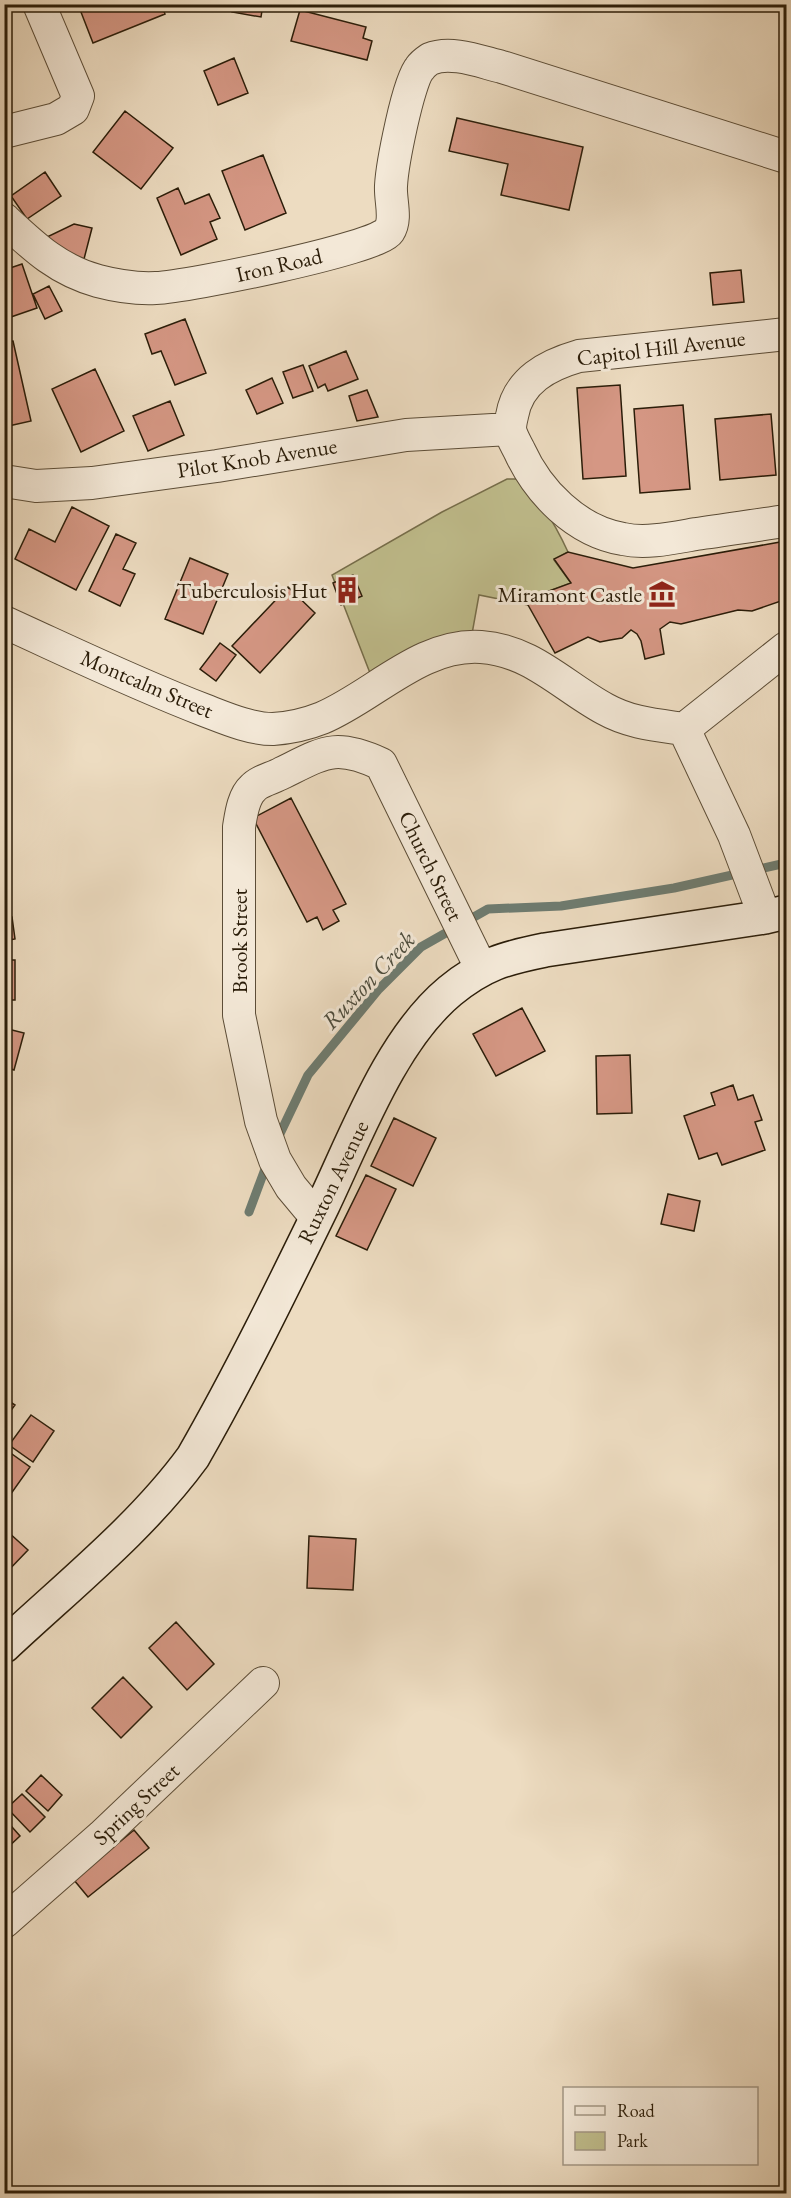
<svg xmlns="http://www.w3.org/2000/svg" width="791" height="2198" font-family="'EB Garamond',serif">
  <style>
    .green { fill: #c0be8d; stroke: #766e4b; stroke-width: 1.5 }
    .lines { fill: none; stroke-linecap: round; stroke-linejoin: round }
    .stream { stroke: #6e7c71; stroke-width: 9 }
    .building { fill: #d59784; stroke: #2b1d09; stroke-width: 1.5 }
    .street-casing { stroke: #5c4d37; stroke-width: 34 }
    .secondary-casing { stroke: #2b1d09; stroke-width: 36 }
    .street { stroke: #f3e8d7; stroke-width: 32 }
    .secondary { stroke: #f3e8d7; stroke-width: 33 }
    .labels { text-anchor: middle; dominant-baseline: central; stroke-width: 6; stroke-linejoin: round; paint-order: stroke }
    .street-label { font-size: 22px; fill: #2b1d09; stroke: #f3e8d7 }
    .poi-label { font-size: 22px; fill: #2b1d09; stroke: #f3e8d7; text-anchor: end }
    .water-label { font-size: 24px; font-style: italic; fill: #4c4c3d; stroke: #f3e8d7 }
  </style>
  <rect width="100%" height="100%" fill="#eddcc1"/>
  <filter id="stains"><feTurbulence type="fractalNoise" baseFrequency=".00333" numOctaves="4"/><feColorMatrix values="0 0 0 0 .2 0 0 0 0 .09 0 0 0 0 .02 0 0 0 .5 -.17"/></filter>
  <radialGradient id="worn" r=".72"><stop offset=".6" stop-color="#630" stop-opacity="0"/><stop offset="1" stop-color="#630" stop-opacity=".3"/></radialGradient>
  <path class="green" d="M507,479H519C540,498 556,526 568,552L554,560L571,583L522,601L528,605L479,595L472,634L370,673L332,575L442,512Z"/>
  <g class="lines">
    <path class="stream" d="M277,1140L308,1075L379,989L421,947L488,909L561,906L674,888L786,863
      M249,1212L268,1161"/>
  </g>
  <path class="building" d="M86,4H161L165,14L93,43L79,7Z
    M234,4H263L261,17L232,12Z
    M300,10L366,27L363,38L372,41L367,60L291,41Z
    M234,58L248,93L218,105L204,71Z
    M125,111L173,148L141,189L93,152Z
    M457,118L583,147L569,210L501,195L508,164L449,151Z
    M263,155L286,213L245,230L222,171Z
    M45,172L61,196L27,219L11,196Z
    M178,188L185,204L209,194L220,218L210,222L217,239L181,255L157,198Z
    M74,224L92,228L84,259L44,249L47,237Z
    M22,264L37,308L8,318L4,308V270Z
    M741,270L744,302L713,305L710,273Z
    M49,286L62,311L45,319L33,294Z
    M185,319L206,373L175,385L161,351L152,354L145,334Z
    M13,341L31,421L4,427V342Z
    M346,351L358,379L328,391L325,384L318,388L309,366Z
    M303,365L313,391L293,398L283,372Z
    M95,369L124,431L81,452L52,389Z
    M272,378L283,403L257,414L246,390Z
    M620,385L626,476L583,479L577,388Z
    M367,390L378,417L357,421L349,396Z
    M170,401L184,435L148,451L133,416Z
    M683,405L690,489L640,493L634,409Z
    M771,414L776,475L720,480L715,419Z
    M72,507L109,526L76,590L15,559L29,529L55,542Z
    M116,534L136,543L123,569L135,574L120,606L89,591Z
    M786,541V584L783,587L781,601L752,611L738,610L681,624L670,622L660,629L664,654L645,659L641,641L637,634L631,630L622,638L610,640L600,642L588,637L555,653L528,605L522,601L571,583L554,559L568,552L633,568Z
    M190,558L228,574L203,634L165,619Z
    M353,575L362,596L341,605L333,583Z
    M288,587L315,613L260,673L232,646Z
    M220,643L236,655L216,681L200,669Z
    M291,798L346,904L333,910L339,921L323,930L317,917L307,922L253,818Z
    M4,879H6L9,908L4,909Z
    M12,917L15,939L4,941V918Z
    M4,960H15V1000H4Z
    M522,1008L545,1051L496,1076L473,1034Z
    M4,1028L24,1033L14,1070L4,1067Z
    M630,1055L632,1113L597,1114L596,1056Z
    M733,1085L738,1100L753,1095L762,1120L755,1122L765,1150L722,1165L717,1153L699,1159L684,1116L715,1105L711,1093Z
    M394,1118L436,1138L413,1186L371,1166Z
    M366,1175L396,1189L367,1250L336,1236Z
    M668,1194L700,1201L694,1231L661,1224Z
    M4,1398L15,1405L4,1420Z
    M31,1415L54,1431L33,1462L9,1445Z
    M5,1449L30,1467L8,1498L4,1495Z
    M7,1531L28,1550L5,1574L4,1533Z
    M309,1536L356,1539L353,1590L307,1588Z
    M176,1622L214,1664L187,1690L149,1648Z
    M123,1677L152,1707L121,1738L92,1708Z
    M41,1775L62,1795L48,1811L26,1791Z
    M22,1794L45,1817L30,1832L7,1808Z
    M4,1818L20,1836L6,1849L4,1848Z
    M134,1830L149,1848L88,1897L74,1880Z"/>
  <g class="lines">
    <defs>
      <path id="street" d="M4,132L56,119L73,109L78,96L39,4
        M4,219C34,247 58,270 98,281C117,286 136,289 156,288C186,287 377,249 389,231C397,219 390,200 391,186C392,166 408,81 420,68C422,65 427,61 430,59C451,50 481,62 502,67L786,157
        M786,334L579,356C548,365 518,380 512,416C511,420 510,425 510,429C511,436 516,444 519,450C538,492 576,531 623,539C646,544 673,538 696,534C726,530 756,525 786,521
        M4,481L36,486L92,483L217,466L406,435L510,429
        M4,622C70,652 136,684 204,710C225,718 250,729 273,729C289,728 307,724 322,718C374,696 421,643 481,647C531,650 564,687 605,709C630,723 656,725 684,729
        M765,917L734,835L684,729L786,648
        M316,1217L291,1187L275,1160L261,1121L239,1015V827C241,815 243,797 253,788C259,781 273,778 282,773C325,752 335,743 381,764L481,968
        M4,1922L102,1836L263,1683"/>
      <path id="secondary" d="M4,1646C68,1586 142,1527 193,1457C240,1375 282,1289 323,1205C356,1136 391,1040 450,991C483,964 505,958 545,950L765,917L786,912"/>
    </defs>
    <use href="#street" class="street-casing"/>
    <use href="#secondary" class="secondary-casing"/>
    <use href="#street" class="street"/>
    <use href="#secondary" class="secondary"/>
  </g>
  <defs>
    <symbol id="building-bare" viewBox="-9 -9 18 18"><path d="M-4-6H4V6H1V3H-1V6H-4ZM-2.5-4.3h1.7v1.8h-1.7ZM.8-4.3h1.7v1.8H.8ZM-2.5-1h1.7V.8h-1.7ZM.8-1h1.7V.8H.8Z" fill="#8f2418" stroke="#f3e8d7" stroke-width="2.5" paint-order="stroke"/></symbol>
    <symbol id="museum-bare" viewBox="-9 -9 18 18"><path d="M0-6L6-3V-2H-6V-3ZM-5-1h2V3h-2ZM-1-1h2V3h-2ZM3-1h2V3H3ZM-6 4H6V6H-6Z" fill="#8f2418" stroke="#f3e8d7" stroke-width="2.5" paint-order="stroke"/></symbol>
  </defs>
  <g fill-rule="evenodd">
    <use href="#building-bare" x="328" y="571" width="38" height="38"/>
    <use href="#museum-bare" x="643" y="575" width="38" height="38"/>
  </g>
  <g class="labels">
    <g class="street-label">
      <text transform="translate(279 265) rotate(-13)">Iron Road</text>
      <text transform="translate(661 348) rotate(-7)">Capitol Hill Avenue</text>
      <text transform="translate(257 458) rotate(-9)">Pilot Knob Avenue</text>
      <text transform="translate(147 684) rotate(23)">Montcalm Street</text>
      <text transform="translate(431 866) rotate(64)">Church Street</text>
      <text transform="translate(239 941) rotate(-90)">Brook Street</text>
      <text transform="translate(333 1182) rotate(-64)">Ruxton Avenue</text>
      <text transform="translate(136 1804) rotate(-43)">Spring Street</text>
    </g>
    <g class="poi-label">
      <text x="327" y="590">Tuberculosis Hut</text>
      <text x="642" y="594">Miramont Castle</text>
    </g>
    <g class="water-label">
      <text transform="translate(368 980) rotate(-47)">Ruxton Creek</text>
    </g>
  </g>
  <rect width="791" height="2198" fill="none" stroke="#eddcc1" stroke-width="24"/>
  <rect x="6" y="6" width="779" height="2186" fill="none" stroke="#2b1d09" stroke-width="3"/>
  <rect x="12" y="12" width="767" height="2174" fill="none" stroke="#2b1d09" stroke-width="1.5"/>
  <rect x="563" y="2087" width="195" height="78" fill="#f3e8d7" stroke="#a39785" stroke-width="1.5"/>
  <rect x="575" y="2106" width="30" height="9" fill="#f3e8d7" stroke="#a39785" stroke-width="1.5"/>
  <text x="617" y="2117" font-size="18" fill="#2b1d09">Road</text>
  <rect x="575" y="2132" width="30" height="18" fill="#c0be8d" stroke="#a39785" stroke-width="1.5"/>
  <text x="617" y="2147" font-size="18" fill="#2b1d09">Park</text>
  <rect width="100%" height="100%" filter="url(#stains)"/>
  <rect width="100%" height="100%" fill="url(#worn)"/>
</svg>
